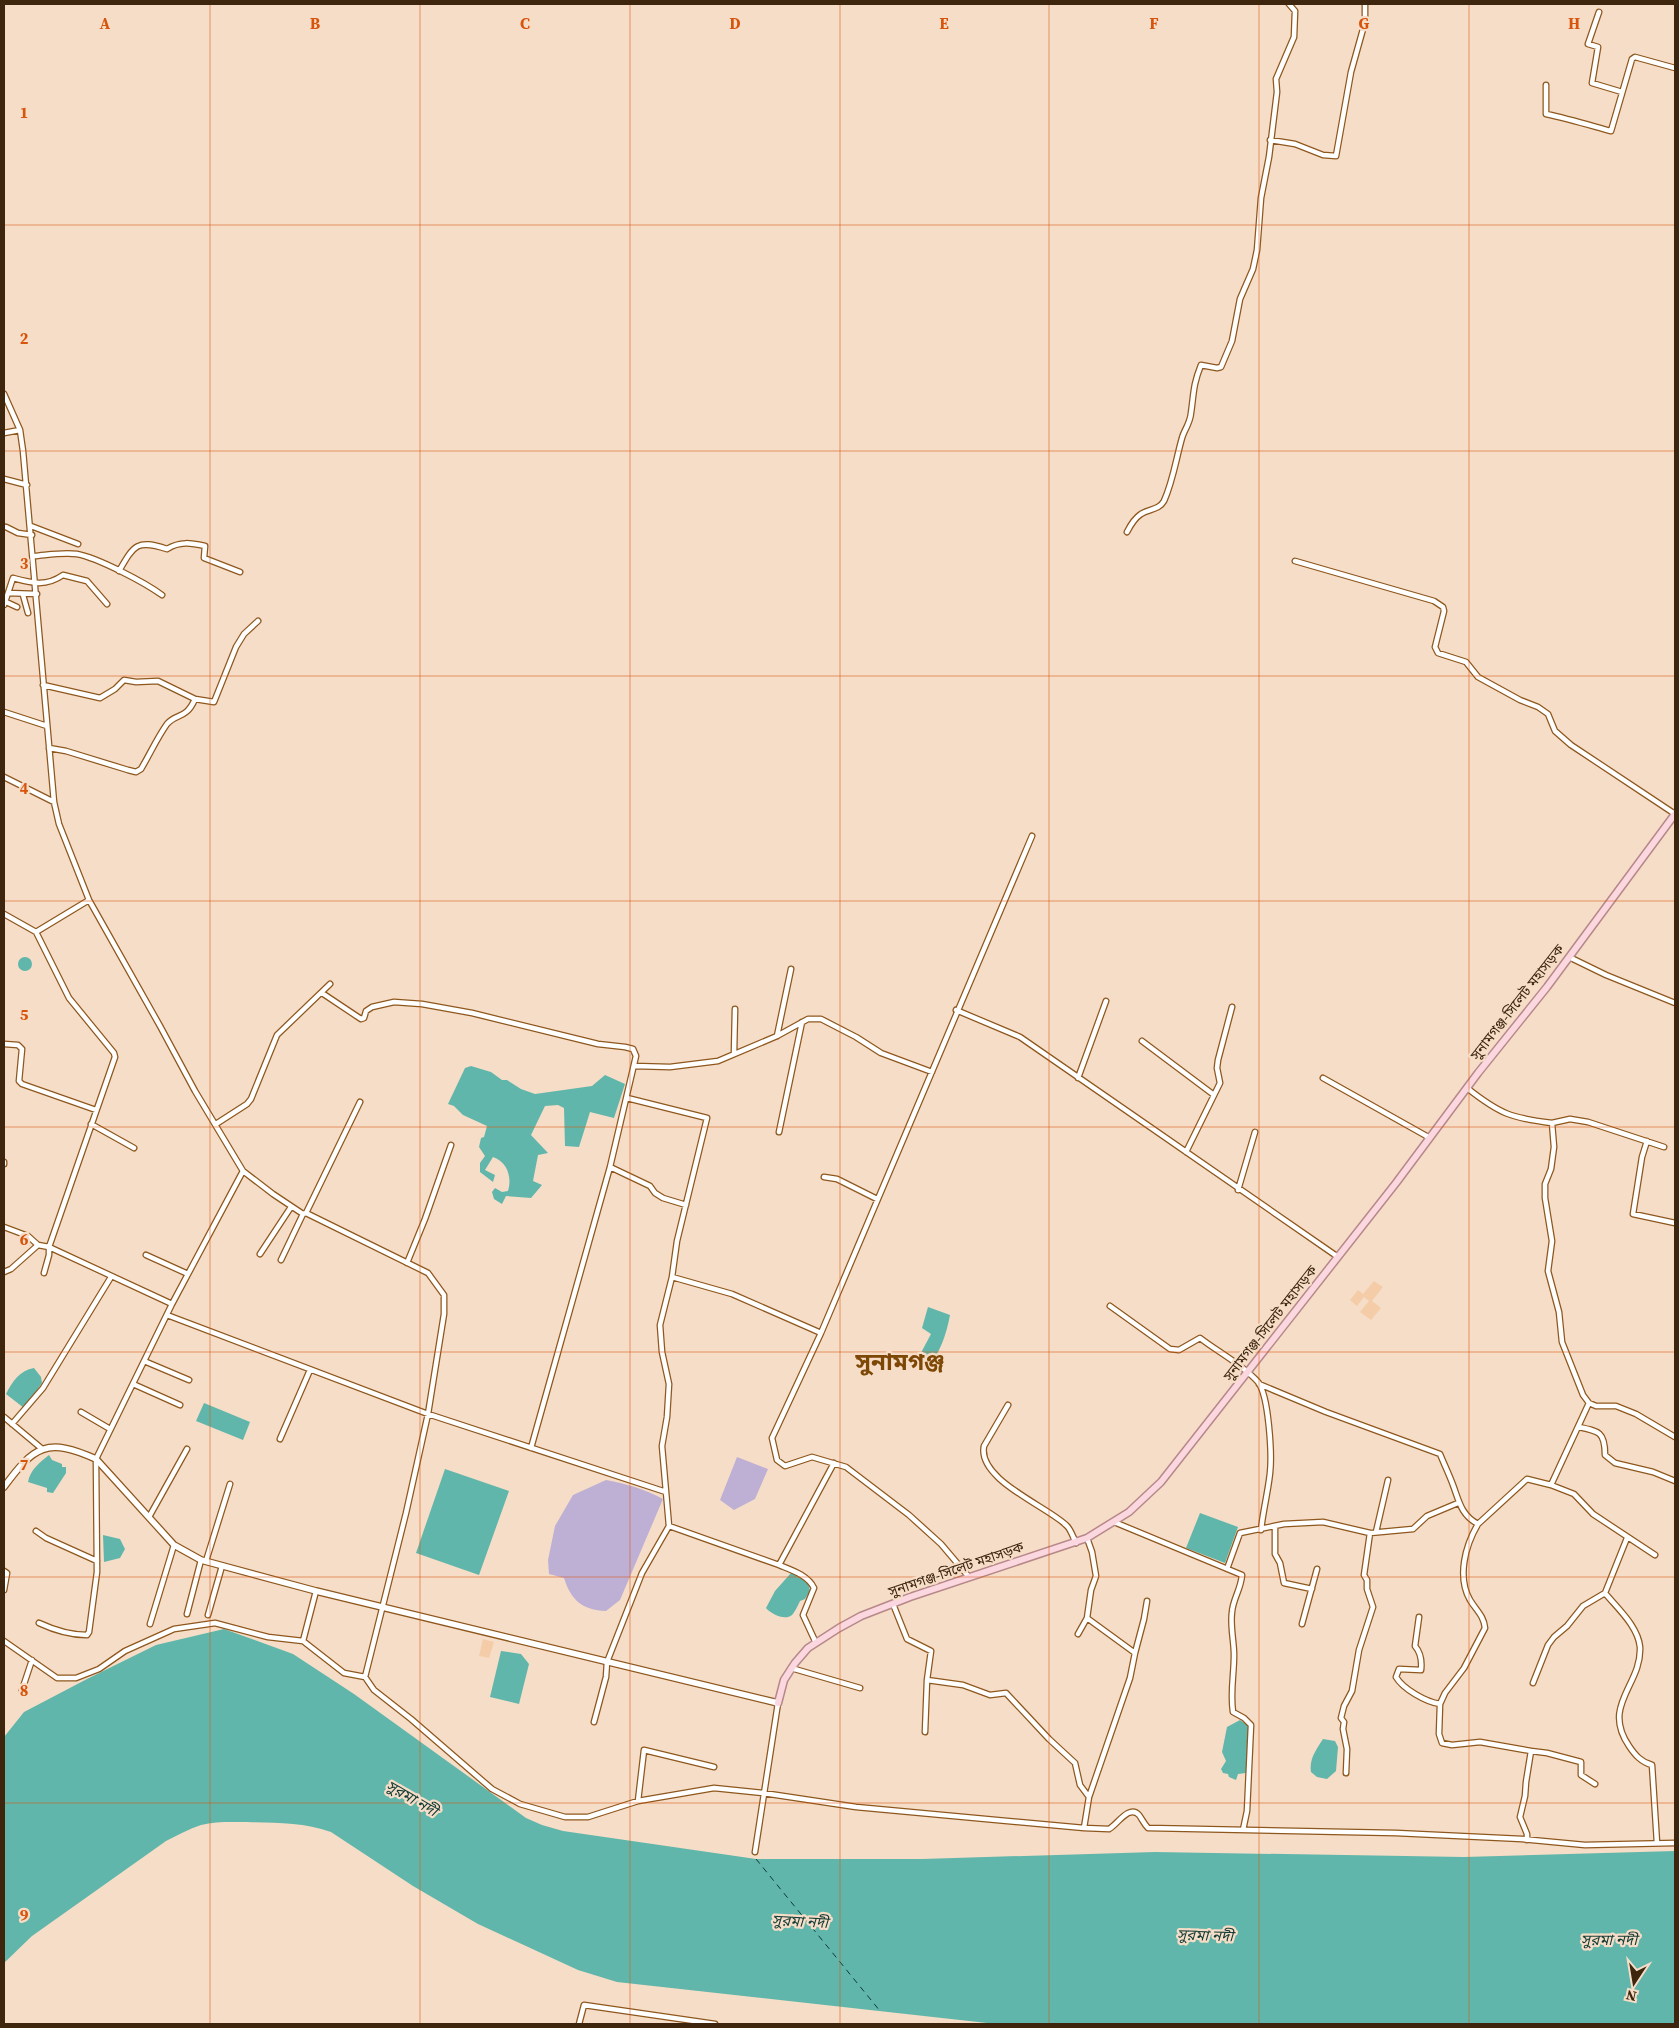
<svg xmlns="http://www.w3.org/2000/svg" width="1679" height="2028" font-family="'Source Serif 4','Noto Sans Bengali',serif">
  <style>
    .built { fill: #f5cca8 }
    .green { fill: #beb0d4 }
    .water { fill: #60b6aa }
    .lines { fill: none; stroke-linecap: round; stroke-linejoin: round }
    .ferry { stroke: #103a34; stroke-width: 1; stroke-dasharray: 6 5; stroke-linecap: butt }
    .minor-casing { stroke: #8e571d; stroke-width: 7 }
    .secondary-casing { stroke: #8e571d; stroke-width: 8 }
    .primary-casing { stroke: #b78889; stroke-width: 9 }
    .minor { stroke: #fff; stroke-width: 4.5 }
    .secondary { stroke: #fff; stroke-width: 5.5 }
    .primary { stroke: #fbd7e0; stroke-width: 6 }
    .grid { fill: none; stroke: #d7540c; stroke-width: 1; stroke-opacity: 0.55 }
    .labels { text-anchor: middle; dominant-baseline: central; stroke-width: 4.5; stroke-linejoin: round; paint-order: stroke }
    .street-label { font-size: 14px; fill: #3d250e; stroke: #f6ddc7 }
    .water-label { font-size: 15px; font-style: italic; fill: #103a34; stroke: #f6ddc7 }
    .town-label { font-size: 24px; font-weight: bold; fill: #7d4805; stroke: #f6ddc7 }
    .grid-label { font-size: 16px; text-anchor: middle; font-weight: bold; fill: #d7540c; stroke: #f6ddc7; stroke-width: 4.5; stroke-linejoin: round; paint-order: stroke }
  </style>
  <rect width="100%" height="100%" fill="#f6ddc7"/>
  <path class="built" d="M1374,1281L1383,1287L1372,1301L1381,1308L1371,1320L1360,1312L1369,1301L1364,1297L1357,1306L1350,1300L1358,1290L1363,1294Z
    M483,1639L494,1642L489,1658L479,1656Z"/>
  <path class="green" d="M737,1457L768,1469L755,1499L734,1510L720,1500Z
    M606,1480C627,1484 645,1489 663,1499L620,1600L606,1611C582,1610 571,1600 564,1578L549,1574L548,1560L555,1526L573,1495Z"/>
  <path class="water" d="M18 964a7 7 0 1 1 14 0a7 7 0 1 1-14 0Z
    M471,1066L491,1072L502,1080H507L521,1089L535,1094L592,1086L605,1075L625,1084L614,1118L590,1112L579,1147L565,1146L564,1108L558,1105L545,1106L531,1135L548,1153L538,1155L533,1181L542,1185L531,1198L506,1196L502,1204L494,1199L492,1192L495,1188L502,1192L508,1191C512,1178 508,1162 493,1157L485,1170L495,1175L493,1182L480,1172V1163L485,1156L479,1147L481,1138L484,1137L487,1126L463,1115L454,1106L448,1104L465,1068Z
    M928,1307L950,1315C946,1336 940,1352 927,1370L915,1364L931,1334L922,1328Z
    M34,1368L41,1377L42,1383L24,1408L6,1394C12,1382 20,1370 34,1368Z
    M204,1403L250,1422L243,1440L196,1421Z
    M49,1455L52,1460L62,1464V1467H66V1473L53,1493L47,1492V1488L28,1482C30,1470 40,1462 49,1455Z
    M445,1469L509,1491L479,1575L416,1553Z
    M1200,1513L1238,1527L1225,1563L1186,1548Z
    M103,1535L120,1539L125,1549L120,1558L104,1562Z
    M791,1573L808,1582L810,1591L805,1599L800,1601C798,1605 795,1612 792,1615C785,1621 771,1614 766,1608L775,1591Z
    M224,1629L293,1654L354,1694L526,1818L542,1825L563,1831L756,1859H922L1155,1852L1464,1857L1675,1851V2024H996L617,1982L578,1970L478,1924L413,1886L331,1832C303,1822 277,1823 247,1822C232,1822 216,1821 201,1825C189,1829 178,1835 166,1841L32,1936L4,1963V1737L24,1712L87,1679L156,1645Z
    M501,1651L521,1654L529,1664L519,1704L490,1697Z
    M1240,1720L1250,1727L1247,1768L1246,1773L1238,1774L1236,1780L1229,1777L1228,1774L1223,1773L1221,1769L1226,1761L1222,1752L1227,1727Z
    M1323,1739L1335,1741L1338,1747L1336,1771L1327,1779L1317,1777L1311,1772C1309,1759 1316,1750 1323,1739Z"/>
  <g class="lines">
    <path class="ferry" d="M756,1859L880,2011"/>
    <defs>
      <path id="minor" d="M1599,12L1588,44L1598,47L1592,83L1622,92
        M1546,85V114C1569,119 1589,125 1611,131L1632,59L1635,57L1675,68
        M1270,140L1295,144L1323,155L1336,156L1351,72L1365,22V4
        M4,394L20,430L23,451L54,802L59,824L89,900L160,1026L195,1091L243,1171L273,1194L303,1214L306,1213L428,1273L444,1295V1314L428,1414L406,1513L365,1677
        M4,433L20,430
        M4,479L27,485
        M31,526L78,544
        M6,527L18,533L32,535
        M1127,532C1130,526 1135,518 1141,514C1149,509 1159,510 1164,501C1173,481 1176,459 1182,438C1184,430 1190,424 1191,413C1194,392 1193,385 1201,365L1217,368L1221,367L1232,341L1240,299L1253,269L1257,250L1261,198L1269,157L1277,92L1276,79L1294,37L1295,11L1289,4
        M34,556C47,555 63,552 77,554C98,558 144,582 162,595
        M1295,561L1434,601L1443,607L1444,611L1435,647L1438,653L1466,662L1478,677L1520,700L1538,707L1548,714L1555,731L1571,745L1675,814
        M119,571C134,545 137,539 167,549C180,541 191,543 205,546L204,558L240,572
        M8,593L37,594
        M23,595L28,613
        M4,601L17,607
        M4,605L13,578C32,583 46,587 63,575L87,581L107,604
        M43,685L100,698L115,689L124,680L136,682L158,681L195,699
        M4,712L47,726
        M49,748L66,751L128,770L136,772L141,769C150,754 157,738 167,724C176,713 186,720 195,699L214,702L236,647L244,634L258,621
        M4,777L54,802
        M4,914L36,932L69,998L114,1053L115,1057L49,1247V1255L44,1273
        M36,932L89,900
        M1569,957L1606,975L1675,1003
        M322,993L361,1019L364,1018L366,1011L372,1007L394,1002L422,1004L472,1013L598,1044L625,1047L633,1049L636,1056L610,1167L531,1448
        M956,1010L1020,1037L1338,1257
        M777,1036L791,969
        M1142,1041L1214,1095
        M4,1044L18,1045L22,1049L19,1081L22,1084L96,1110
        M734,1054L735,1009
        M634,1066L670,1067L718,1061L777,1036L808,1019H821L856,1037L881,1053L932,1072
        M1078,1078L1106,1001
        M1323,1078L1430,1138
        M1467,1088C1500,1114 1511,1118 1552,1123L1554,1147L1551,1169L1545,1184V1198L1552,1241L1548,1271L1559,1312L1562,1342L1583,1395L1589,1403L1596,1406H1616L1636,1414L1675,1437
        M1552,1123L1570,1119L1588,1122L1664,1147
        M91,1124L134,1148
        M216,1124L247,1104L251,1099L277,1035L330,984
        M779,1132L802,1022
        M1647,1141L1642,1157L1633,1214L1675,1223
        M1186,1152L1220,1083L1217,1068L1218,1060L1232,1007
        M4,1164V1162
        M610,1167L650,1186L655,1193L663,1198L686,1205
        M824,1177L837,1179L877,1199
        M1238,1190L1255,1132
        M306,1213L360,1102
        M4,1227L28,1236L38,1245L49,1247L172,1304
        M260,1254L291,1207
        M146,1255L188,1274
        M281,1260L303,1214
        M407,1263L425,1219L451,1145
        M4,1272L11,1269L38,1245
        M672,1277L732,1294L821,1333
        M1110,1306L1170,1349L1179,1350L1200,1338C1218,1352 1242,1364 1258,1382C1269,1396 1272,1455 1270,1473C1268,1492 1263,1511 1261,1530
        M167,1315L428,1414L666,1492
        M144,1361L189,1380
        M133,1384L180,1405
        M1259,1384L1326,1412L1440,1454C1444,1464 1449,1474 1453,1485C1459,1501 1461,1515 1478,1524
        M1008,1405L984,1446C977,1480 1049,1507 1067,1526C1071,1530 1073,1537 1076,1543
        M81,1412L110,1429
        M4,1417L41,1448
        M12,1424L43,1388L111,1277
        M1578,1427C1599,1431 1605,1432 1605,1455L1615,1463L1653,1472L1675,1481
        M280,1439L310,1370
        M1551,1485L1589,1403
        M149,1517L187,1449
        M1114,1522L1242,1575C1241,1589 1233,1599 1232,1612C1230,1626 1234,1641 1234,1655C1234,1675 1230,1693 1233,1712L1244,1718L1251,1725L1247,1811L1243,1830
        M669,1526L779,1565C791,1570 808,1575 814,1588L803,1615L816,1643
        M1275,1526V1554L1280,1563L1284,1583L1312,1589
        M36,1531L46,1538L97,1561
        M1376,1532L1388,1480
        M206,1561L230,1484
        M779,1565L834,1463
        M1227,1569L1240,1533L1284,1524L1323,1522L1370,1533L1413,1529L1427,1516L1458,1503
        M4,1571L7,1573L4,1590
        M969,1577L941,1544L909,1515L846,1467L812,1457L785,1466L777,1460L772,1438L821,1333L1032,836
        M1605,1593C1617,1608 1638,1626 1640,1647C1642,1685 1601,1705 1629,1746C1635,1755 1641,1762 1652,1765L1657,1843
        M893,1604L907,1639L931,1651L927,1680L963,1685L990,1695L1006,1693L1049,1739L1075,1763L1080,1785L1089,1797L1084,1828
        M187,1614L201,1560
        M208,1615L222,1566
        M1419,1617L1415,1646C1421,1653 1422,1661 1421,1670L1399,1669L1396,1677C1403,1689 1426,1702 1440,1704
        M1087,1618L1135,1653
        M39,1623C54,1630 70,1635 87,1635L89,1632L97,1572L96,1459L172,1304L243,1171
        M150,1624L174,1545
        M1302,1624L1317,1569
        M1078,1634L1087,1618L1091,1590L1096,1576L1092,1552L1087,1538
        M4,1641L57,1678H76L99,1669L125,1651L174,1629L215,1623L268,1637L303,1641L344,1673L365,1677L374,1690L411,1719L492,1789L520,1804L565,1817H588L638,1801L714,1788L763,1793L856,1807L1084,1828L1109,1829C1117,1825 1129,1804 1139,1815C1142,1819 1144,1824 1148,1828L1396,1833L1522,1839L1585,1845L1675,1843
        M303,1641L316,1591
        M791,1668L860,1688
        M1533,1683L1548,1645L1554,1637L1567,1626L1583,1606L1605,1593L1627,1538
        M22,1690L32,1660
        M594,1722L606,1677L607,1662L642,1573L669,1526L662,1446L667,1417L669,1384L662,1352L660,1325L672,1277L677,1241L707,1118L627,1098
        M925,1732L927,1680
        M1531,1751L1480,1742L1452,1745L1442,1743L1439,1734L1440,1704L1445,1693L1464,1668L1485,1628C1484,1616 1476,1610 1470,1600C1457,1577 1465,1546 1478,1524L1527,1479L1551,1485L1574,1494L1593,1514L1655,1555
        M1346,1773L1347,1749L1343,1729L1344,1722L1341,1718L1344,1706L1352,1691L1359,1650L1373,1607L1367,1589V1580L1364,1575L1370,1533
        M1089,1797L1130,1678L1135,1653L1144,1619L1147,1601
        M638,1801L644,1750L714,1767
        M1527,1840V1834L1520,1817L1525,1796L1526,1782L1531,1751L1547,1753L1581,1762V1775L1595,1784
        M755,1852L778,1703
        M579,2024L584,2005L715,2024"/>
      <path id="secondary" d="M4,1487C34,1446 47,1437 96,1459L174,1545L201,1560L316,1591L778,1703"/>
      <path id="primary" d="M778,1703L784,1680L795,1663L808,1648L839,1628L861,1616L910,1597L1087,1538L1129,1512L1161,1482L1396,1183L1478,1073L1547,987L1675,814"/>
    </defs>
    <use href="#minor" class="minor-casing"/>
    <use href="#secondary" class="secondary-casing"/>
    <use href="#primary" class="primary-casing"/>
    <use href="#minor" class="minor"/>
    <use href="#secondary" class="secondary"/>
    <use href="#primary" class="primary"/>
  </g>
  <path class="grid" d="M210,4V2024M420,4V2024M630,4V2024M840,4V2024M1049,4V2024M1259,4V2024M1469,4V2024M4,225H1675M4,451H1675M4,676H1675M4,901H1675M4,1127H1675M4,1352H1675M4,1577H1675M4,1803H1675"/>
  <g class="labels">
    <g class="street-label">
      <text transform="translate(1517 1002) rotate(-52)">সুনামগঞ্জ-সিলেট মহাসড়ক</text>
      <text transform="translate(1270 1323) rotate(-52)">সুনামগঞ্জ-সিলেট মহাসড়ক</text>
      <text transform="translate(956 1569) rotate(-19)">সুনামগঞ্জ-সিলেট মহাসড়ক</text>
    </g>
    <g class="water-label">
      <text transform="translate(412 1798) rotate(30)">সুরমা নদী</text>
      <text transform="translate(800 1921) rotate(3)">সুরমা নদী</text>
      <text transform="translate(1205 1935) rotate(2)">সুরমা নদী</text>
      <text x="1609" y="1939">সুরমা নদী</text>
    </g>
    <g class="town-label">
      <text x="900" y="1361">সুনামগঞ্জ</text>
    </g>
  </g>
  <g class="grid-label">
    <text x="105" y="29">A</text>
    <text x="315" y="29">B</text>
    <text x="525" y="29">C</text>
    <text x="735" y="29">D</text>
    <text x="944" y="29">E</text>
    <text x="1154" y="29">F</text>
    <text x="1364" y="29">G</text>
    <text x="1574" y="29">H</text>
    <text x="24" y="118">1</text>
    <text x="24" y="344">2</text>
    <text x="24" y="569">3</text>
    <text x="24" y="794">4</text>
    <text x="24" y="1020">5</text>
    <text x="24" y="1245">6</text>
    <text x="24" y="1470">7</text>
    <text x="24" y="1696">8</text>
    <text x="24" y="1921">9</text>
  </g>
  <rect width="1679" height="2028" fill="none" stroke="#3d250e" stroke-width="10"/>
  <g transform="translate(1634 1983) rotate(192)" stroke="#f6ddc7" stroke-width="4" paint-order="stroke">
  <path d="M0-4L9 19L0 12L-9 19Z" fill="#3d250e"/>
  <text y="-8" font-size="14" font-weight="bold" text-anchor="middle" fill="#3d250e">N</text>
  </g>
</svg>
